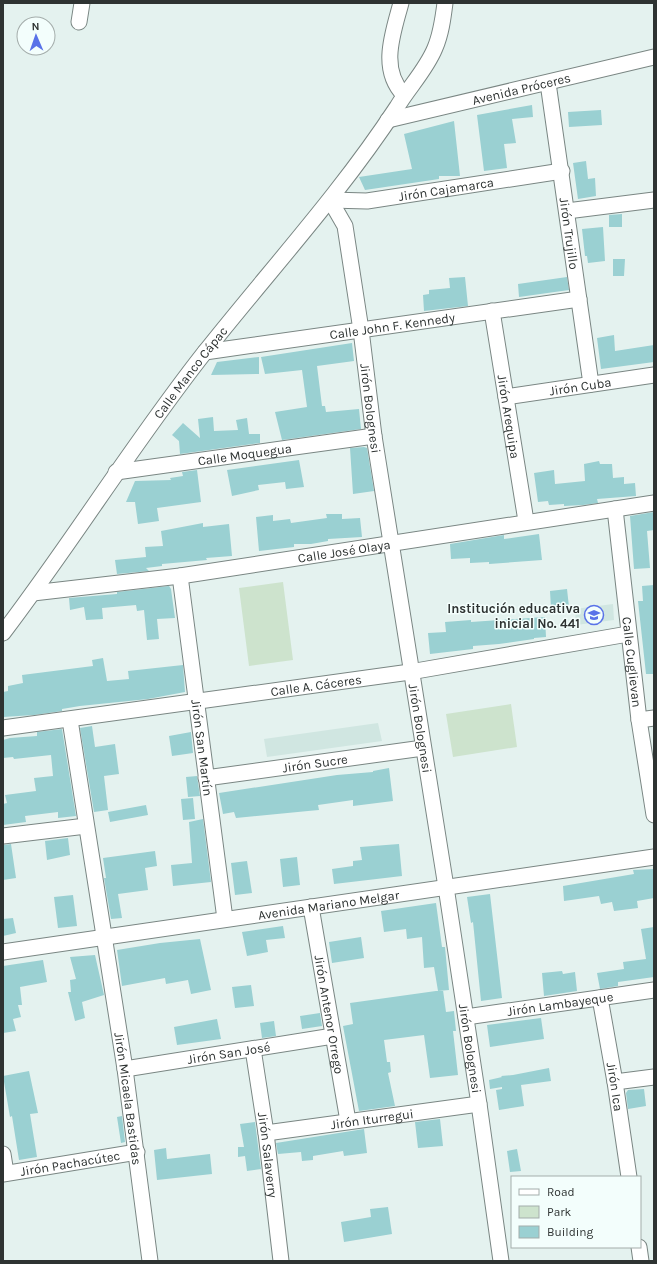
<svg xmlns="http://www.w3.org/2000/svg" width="657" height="1264" font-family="Karla,sans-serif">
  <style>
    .built { fill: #d0e6e1 }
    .green { fill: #cde3cd }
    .building { fill: #9ad0d2 }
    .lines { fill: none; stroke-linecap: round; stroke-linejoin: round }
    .minor-casing { stroke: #7a8683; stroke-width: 17 }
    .minor { stroke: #fff; stroke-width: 15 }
    .labels { text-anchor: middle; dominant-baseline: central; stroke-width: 3; stroke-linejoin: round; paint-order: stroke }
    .street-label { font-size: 13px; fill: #2e3332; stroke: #f3fefc }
    .poi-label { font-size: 13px; font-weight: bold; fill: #2e3332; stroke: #f3fefc; text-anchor: end }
  </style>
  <rect width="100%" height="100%" fill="#e4f2ef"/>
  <path class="built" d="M613,604L614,620L576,625L575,609Z
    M378,723L382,741L267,757L264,739Z"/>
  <path class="green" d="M283,582L293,660L249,666L239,588Z
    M511,704L517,747L453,757L446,714Z"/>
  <path class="building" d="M532,105L533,117L512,119L516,143L504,144L507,168L484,171L477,115Z
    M601,110L602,125L569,127L568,112Z
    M454,121L460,176H439V179L365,190L359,177L412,169L404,134Z
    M586,161L588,179L595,178L596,196L578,199L573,163Z
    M622,214V227H609V215Z
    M603,227L605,261L588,263L587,256H585L582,229Z
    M613,259H625L624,276H613Z
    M465,277L468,306L424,311L423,295L429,294V290L450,288L449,278Z
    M567,277L569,290L519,297L518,284Z
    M614,335L615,351L654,345V362L601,369L597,338Z
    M352,343L354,361L317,366L322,406H325L326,412L359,409L361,429L282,440L275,412L307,407L302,370L265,374L261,357Z
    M259,357V374L211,375L217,362Z
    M213,417L214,431L238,430L236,420L247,418L249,434H260V443L180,454L179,441L172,435L183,423L200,438L198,419Z
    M364,447L367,448L374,491L353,494L350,448Z
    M299,460L304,487L286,489L285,482L258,485L259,490L232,496L227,470Z
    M599,461L600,464H612L613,478L624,477V484L635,483L636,496L597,499L598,503L583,505L564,506V504L549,505L548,501L538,502L534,473L554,470L555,484L585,481L584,464Z
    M197,470L201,502L157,508L159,521L138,524L135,502H126L135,481L171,480L170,478L183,476L182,472Z
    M654,512V530L647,531L650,568L634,569L630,516Z
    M326,514H342V519L360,518L362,537L328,539V541L311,544H294V547L259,551L256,517L273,515V521L290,519L291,523L327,518Z
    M203,523V527L229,524L232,556L206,558L207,560L162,564V566L146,568L149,571L117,574L115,560L146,557L145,547L163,546L161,531Z
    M539,534L542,560L489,564V562L470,563V558L451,559L450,544L504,535V539Z
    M654,585V674H646L638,601H643L642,586Z
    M169,586L171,589L175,618L157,619L159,639L147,640L144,610L137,611L136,605L102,608L103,619L86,620L84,607L70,610L69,598L117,594V592Z
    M567,589L569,607L551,608L550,591Z
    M545,617L546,637L534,638V639L499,644L473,646V649L430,654L428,633L446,632L445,622L471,620V622Z
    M103,658L107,681L129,679L128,671L183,665L185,692L148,699L80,706L62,709V711L34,715L3,717V692L8,691V686L23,683L22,675L93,666L92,660Z
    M92,726L95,747L115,744L119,774L104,776L108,810L94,812L80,728Z
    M62,729L76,816L58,818V812L25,816L26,822L3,825V804L7,803L5,795L36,791L34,778L53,776L51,755L14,759L13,757L3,758V740L10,738L37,736V732Z
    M191,732L193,753L172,756L169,736Z
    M389,768L393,801L353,806V800L318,805L319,810L308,811L236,818L234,812L223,814L219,793L337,775L373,772V771Z
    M197,776L200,796L188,797L186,777Z
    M193,798L195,819L183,820L181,799Z
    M146,805L148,815L110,822L108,812Z
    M203,819L211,882L173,886L171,865L192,863L189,822Z
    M68,838L70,855L47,860L45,841Z
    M11,844L16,878L3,880V845Z
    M399,844L402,876L334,884L332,869L353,866V861L362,860L360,847Z
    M155,851L157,866L145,868L148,890L118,894L122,918L111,919L104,878H106L103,858Z
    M297,857L300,885L283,887L280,859Z
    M247,861L252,893L235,895L231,863Z
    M654,869V898L637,901L638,908L614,911L612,902L601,904L599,896L564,901L563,886L634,874L633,870Z
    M490,894L502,998L481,1001L473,922L471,923L467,897Z
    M73,895L77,926L58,928L54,897Z
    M436,903L442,947H445L449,990L438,991L434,967L424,968L422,937L407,939L406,929L384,932L381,911Z
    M13,918L16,933L3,936V919Z
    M283,926L285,938L266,940L268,952L247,956L242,932Z
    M654,927V977L618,982V986L600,989L597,973L624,969L623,962L646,959L641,929Z
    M361,937L364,958L332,963L329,942Z
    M200,939L211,990L191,994L188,980L166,984L165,978L122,986L117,950L160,943Z
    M95,955L104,995L82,1002L85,1018L75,1021L68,992H71L70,980L76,979L70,957Z
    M43,960L47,982L20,987L22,1005H18L21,1017L13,1019L16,1031L3,1033V966Z
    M562,971L563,974L575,972L577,991L544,996L542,973Z
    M251,985L254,1006L235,1008L232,987Z
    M443,990L446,1012L454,1011L456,1031H453L458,1075L430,1078L424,1035L384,1040L387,1062H390L391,1072L388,1073L395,1106L359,1111L343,1026L353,1024L350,1003Z
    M320,1013L322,1026L302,1029L300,1016Z
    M541,1018L544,1039L490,1047L487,1025Z
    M217,1019L221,1039L177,1045L174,1027Z
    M274,1021L276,1036L262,1038L260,1023Z
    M549,1068L551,1081L521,1085L524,1106L499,1110L496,1090L502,1089V1087L490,1089L489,1080L502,1077L501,1076L513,1075Z
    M29,1071L38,1113L30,1114L37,1157L19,1160L12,1116L10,1117L3,1076Z
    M644,1089L646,1106L628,1109L626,1093L628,1090Z
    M122,1116L125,1142L121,1143L117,1117Z
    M440,1119L443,1146L418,1148L415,1122Z
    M255,1122L261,1169L247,1171L245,1156L238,1157V1147H244L240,1124Z
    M364,1129L367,1153L344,1156L343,1151L313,1156V1160L302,1161L301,1152L278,1154L276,1143Z
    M166,1148L167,1159L210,1154L212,1174L157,1180L154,1150Z
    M517,1149L521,1171L510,1172L507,1151Z
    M388,1207L392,1234L344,1242L341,1222L371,1217L370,1209Z"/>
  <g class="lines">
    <defs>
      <g id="minor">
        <path d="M401,3C393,33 379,69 404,95"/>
        <path d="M79,22L82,3"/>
        <path id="s1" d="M548,83L591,384"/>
        <path id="s2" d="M388,120L654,57"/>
        <path id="s3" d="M330,200L345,226L361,330L374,436L446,887L479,1104L501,1261"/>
        <path id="s4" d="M330,200L367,201L562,171"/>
        <path d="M567,211L654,200"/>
        <path id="s5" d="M492,311L526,521"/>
        <path id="s6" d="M205,352L579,299"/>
        <path id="s7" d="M506,397L654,375"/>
        <path id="s8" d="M116,472L374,436"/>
        <path id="s9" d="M615,509L639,720L654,815"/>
        <path id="s10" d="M180,576L225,919"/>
        <path id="s11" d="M33,593L180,576L654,503"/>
        <path id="s12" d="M3,633C73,541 134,442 205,352C270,270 340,194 397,107C409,87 426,70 435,48C441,34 443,19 445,3"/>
        <path id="s13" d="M70,720L125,1069L150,1261"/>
        <path d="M639,720L654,718"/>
        <path id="s14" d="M3,728L410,672L628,634"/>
        <path id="s15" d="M206,778L423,748"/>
        <path d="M3,836L86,826"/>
        <path id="s16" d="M311,907L348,1121"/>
        <path id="s17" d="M3,952L654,857"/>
        <path id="s18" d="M600,998L615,1082L629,1177"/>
        <path id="s19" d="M466,1017L654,990"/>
        <path id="s20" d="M253,1049L266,1133L281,1261"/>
        <path id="s21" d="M125,1069L333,1036"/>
        <path d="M615,1082L654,1077"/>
        <path id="s22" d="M266,1133L479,1104"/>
        <path d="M3,1154L6,1173"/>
        <path id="s23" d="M3,1174L137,1152"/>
        <path d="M639,1247L641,1261"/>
      </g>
    </defs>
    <use href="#minor" class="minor-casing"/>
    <use href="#minor" class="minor"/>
  </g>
  <defs>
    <symbol id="school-ring" viewBox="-11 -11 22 22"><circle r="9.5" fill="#f3fefc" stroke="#5972e8" stroke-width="1.5"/><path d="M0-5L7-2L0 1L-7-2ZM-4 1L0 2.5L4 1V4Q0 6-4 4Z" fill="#5972e8"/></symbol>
  </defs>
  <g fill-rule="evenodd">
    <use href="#school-ring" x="583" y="604" width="22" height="22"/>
  </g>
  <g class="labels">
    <g class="street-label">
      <text stroke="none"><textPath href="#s2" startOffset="137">Avenida Próceres</textPath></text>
      <text stroke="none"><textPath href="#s4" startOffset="117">Jirón Cajamarca</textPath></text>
      <text stroke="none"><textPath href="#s1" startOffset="152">Jirón Trujillo</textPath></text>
      <text stroke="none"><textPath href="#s6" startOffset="189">Calle John F. Kennedy</textPath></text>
      <text stroke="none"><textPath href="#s12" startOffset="321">Calle Manco Cápac</textPath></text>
      <text stroke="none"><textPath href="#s7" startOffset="75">Jirón Cuba</textPath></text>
      <text stroke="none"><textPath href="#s3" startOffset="214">Jirón Bolognesi</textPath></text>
      <text stroke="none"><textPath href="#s5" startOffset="107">Jirón Arequipa</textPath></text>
      <text stroke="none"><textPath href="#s8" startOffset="130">Calle Moquegua</textPath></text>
      <text stroke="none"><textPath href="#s11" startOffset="314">Calle José Olaya</textPath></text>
      <text stroke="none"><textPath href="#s9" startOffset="154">Calle Cuglievan</textPath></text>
      <text stroke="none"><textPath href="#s14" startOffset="316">Calle A. Cáceres</textPath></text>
      <text stroke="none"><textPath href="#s3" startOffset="538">Jirón Bolognesi</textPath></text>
      <text stroke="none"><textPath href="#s10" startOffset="173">Jirón San Martín</textPath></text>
      <text stroke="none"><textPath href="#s15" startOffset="110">Jirón Sucre</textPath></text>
      <text stroke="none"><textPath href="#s17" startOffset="329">Avenida Mariano Melgar</textPath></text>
      <text stroke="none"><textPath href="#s19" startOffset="95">Jirón Lambayeque</textPath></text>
      <text stroke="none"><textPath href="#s16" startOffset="109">Jirón Antenor Orrego</textPath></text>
      <text stroke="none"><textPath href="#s3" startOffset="862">Jirón Bolognesi</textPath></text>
      <text stroke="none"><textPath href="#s21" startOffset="105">Jirón San José</textPath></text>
      <text stroke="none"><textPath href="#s18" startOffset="90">Jirón Ica</textPath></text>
      <text stroke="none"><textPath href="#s13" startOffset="383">Jirón Micaela Bastidas</textPath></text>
      <text stroke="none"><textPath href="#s22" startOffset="107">Jirón Iturregui</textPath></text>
      <text stroke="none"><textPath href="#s20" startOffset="107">Jirón Salaverry</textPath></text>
      <text stroke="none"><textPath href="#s23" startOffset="68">Jirón Pachacútec</textPath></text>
    </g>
    <g class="poi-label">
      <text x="580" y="608">Institución educativa<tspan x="580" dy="15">inicial No. 441</tspan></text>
    </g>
  </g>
  <rect width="657" height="1264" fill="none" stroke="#2e3332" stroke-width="8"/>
  <rect x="511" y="1176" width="130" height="72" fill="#f3fefc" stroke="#a4adab"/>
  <rect x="519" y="1189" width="20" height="6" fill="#ffffff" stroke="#a4adab"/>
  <text x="547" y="1196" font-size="12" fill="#2e3332">Road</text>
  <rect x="519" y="1206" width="20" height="12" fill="#cde3cd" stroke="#a4adab"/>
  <text x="547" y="1216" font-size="12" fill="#2e3332">Park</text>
  <rect x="519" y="1226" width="20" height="12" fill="#9ad0d2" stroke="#a4adab"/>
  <text x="547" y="1236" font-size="12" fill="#2e3332">Building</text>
  <g transform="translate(36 36) rotate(358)"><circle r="19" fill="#f3fefc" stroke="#a4adab"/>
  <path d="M0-3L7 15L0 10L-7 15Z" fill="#5972e8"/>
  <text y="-6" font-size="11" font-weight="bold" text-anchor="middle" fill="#2e3332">N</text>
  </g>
</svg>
